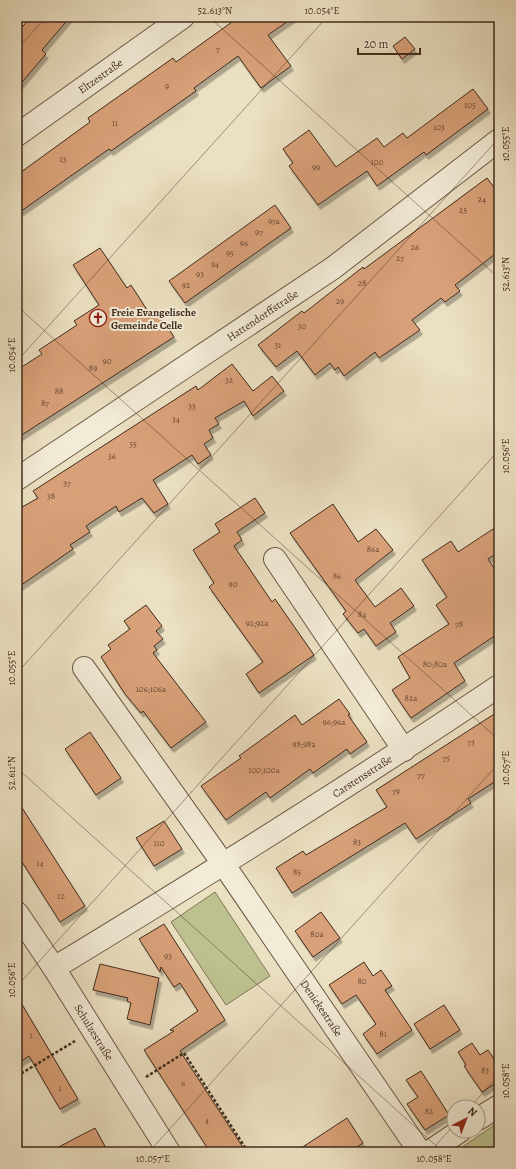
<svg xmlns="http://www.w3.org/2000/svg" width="516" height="1169" font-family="Alegreya,serif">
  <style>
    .green { fill: #bdc18f; stroke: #7f7656 }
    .building { fill: #d9a179; stroke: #412b1d; filter: url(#shadow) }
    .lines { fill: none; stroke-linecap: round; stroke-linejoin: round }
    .minor-casing { stroke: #6c5846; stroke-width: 24 }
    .path { stroke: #412b1d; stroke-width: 2.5; stroke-dasharray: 3 2; stroke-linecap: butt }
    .minor { stroke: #f2ebd7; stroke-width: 22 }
    .ticks { fill: none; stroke: #412b1d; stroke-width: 1; stroke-opacity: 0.45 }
    .labels { text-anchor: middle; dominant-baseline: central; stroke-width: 4; stroke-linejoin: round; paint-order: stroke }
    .number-label { font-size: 9px; fill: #674834 }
    .street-label { font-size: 11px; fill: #412b1d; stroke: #f2ebd7 }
    .poi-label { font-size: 11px; font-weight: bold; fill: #412b1d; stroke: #f2ebd7; text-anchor: start }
    .neatline { fill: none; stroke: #412b1d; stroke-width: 1.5 }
    .ticks-label { font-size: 10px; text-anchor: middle; fill: #412b1d }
  </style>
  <defs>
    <filter id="shadow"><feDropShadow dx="2.5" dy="4.5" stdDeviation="0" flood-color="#0004"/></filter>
  </defs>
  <rect width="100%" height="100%" fill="#ebe0c2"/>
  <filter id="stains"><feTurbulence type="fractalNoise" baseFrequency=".005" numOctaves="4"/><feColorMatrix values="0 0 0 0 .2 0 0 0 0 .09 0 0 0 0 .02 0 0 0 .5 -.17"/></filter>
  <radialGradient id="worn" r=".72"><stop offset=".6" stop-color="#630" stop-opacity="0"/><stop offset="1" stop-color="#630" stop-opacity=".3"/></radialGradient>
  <path class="green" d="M215,892L270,976L226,1005L171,922Z
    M499,1122V1152H455Z"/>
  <path class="building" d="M31,17H70L42,50L46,54L17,88V33Z
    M239,17H294L268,35L291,66L261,88L238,56L194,88L196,91L111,151L109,149L17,214V175L90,122L88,118L173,58L176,62Z
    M405,37L415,49L402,59L393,46Z
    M473,89L488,109L426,155L424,152L377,186L367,171L318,205L289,166L293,163L283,149L309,130L336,167L377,138L384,147L403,133L407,138Z
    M487,178L499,194V251L455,285L460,291L445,302L441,298L412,320L420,330L379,358L375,352L344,376L338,367L335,370L330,363L315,375L297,351L276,367L258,345L302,311L304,313L363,267L364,269Z
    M275,205L291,228L185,303L169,281Z
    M100,248L127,288L131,285L149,313L156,309L174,337L17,438V370L42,354L39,350L77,325L74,321L99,305L73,265Z
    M232,364L253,391L272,376L284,391L253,416L244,401L215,418L219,424L209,430L213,438L204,444L211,455L198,464L192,455L153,480L168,504L154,513L142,498L119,512L116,506L86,526L90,532L70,545L73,549L17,588V510L38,498L33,491L196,386L198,390Z
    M255,498L265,513L237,532L242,540L234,546L272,602L275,599L314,655L259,693L246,674L263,662L209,587L214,583L193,550L220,532L215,524Z
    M333,504L358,542L376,529L393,550L355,580L375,607L401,588L414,606L390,623L396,632L376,646L364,629L358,633L343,614L346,611L290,533Z
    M493,529L499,538V552L488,559L499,576V633L454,663L465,681L411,718L392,690L410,678L398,657L449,624L436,605L447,597L422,560L451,541L458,552Z
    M146,605L162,626L156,631L163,639L154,646L157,650L153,653L206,722L171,748L143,711L141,713L125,694L101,657L111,649L108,645L130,629L124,621Z
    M339,699L350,714L348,715L367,742L350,754L347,749L313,773L310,769L270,798L266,792L226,820L201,786L241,758L239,756L295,715L302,725Z
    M499,711V779L468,799L471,803L416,839L405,823L292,893L276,868L303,851L306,855L387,807L376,790Z
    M90,732L121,778L96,795L65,749Z
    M17,800L85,906L60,922L17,854Z
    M164,821L182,849L154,866L136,838Z
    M321,912L340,938L313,957L295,931Z
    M164,924L225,1020L180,1051L246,1152H210L144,1050L174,1031L170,1030L198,1011L180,983L174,987L161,967L160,972L139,939Z
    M364,962L373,976L381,970L392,986L385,990L412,1030L377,1054L363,1034L376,1024L356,995L342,1004L329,985Z
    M100,964L159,978L150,1025L127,1019L131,1003L127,1001L128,998L93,990Z
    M17,996L78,1099L60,1109L29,1056L17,1064Z
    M444,1005L460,1030L430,1049L414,1024Z
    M472,1043L480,1055L488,1050L499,1067V1081L482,1092L464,1066L466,1065L458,1052Z
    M421,1071L449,1115L425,1130L407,1104L418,1097L406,1080Z
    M347,1118L363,1143L349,1152H295Z
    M95,1128L108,1152H49Z"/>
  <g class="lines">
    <defs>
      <g id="minor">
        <path id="s1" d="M17,135L183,17"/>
        <path id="s2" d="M17,479L333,268L499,140"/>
        <path d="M275,559L404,750"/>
        <path id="s3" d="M84,668L224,865L420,1152"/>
        <path id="s4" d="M17,913L54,968L169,1152"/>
        <path id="s5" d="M54,968C204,877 353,784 499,686"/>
        <path d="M478,1119L499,1106"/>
        <path d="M429,1152L460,1131"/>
      </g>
    </defs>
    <use href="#minor" class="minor-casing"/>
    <path class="path" d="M17,1076L75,1041
      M146,1077L184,1053L248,1152"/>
    <use href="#minor" class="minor"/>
  </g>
  <path class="ticks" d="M209,17L499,278M17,49L46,17M17,306L499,740M17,361L327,17M17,673L499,138M17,768L443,1152M17,986L499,450M470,1107L499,1075M149,1152L499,763M430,1152L454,1125"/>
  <defs>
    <symbol id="church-ring" viewBox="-11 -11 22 22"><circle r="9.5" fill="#f2ebd7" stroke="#8f2418" stroke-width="1.5"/><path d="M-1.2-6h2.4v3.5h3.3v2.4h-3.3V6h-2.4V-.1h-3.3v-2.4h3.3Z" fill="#8f2418"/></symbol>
  </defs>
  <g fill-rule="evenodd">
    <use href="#church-ring" x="88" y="308" width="20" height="20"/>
  </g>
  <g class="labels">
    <g class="number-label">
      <text x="218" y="49">7</text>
      <text x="167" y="86">9</text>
      <text x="470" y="105">105</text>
      <text x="115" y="123">11</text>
      <text x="439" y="127">103</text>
      <text x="63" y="159">13</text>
      <text x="377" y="162">100</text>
      <text x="316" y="167">99</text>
      <text x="482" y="199">24</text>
      <text x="463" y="210">25</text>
      <text x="274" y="221">97a</text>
      <text x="259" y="232">97</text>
      <text x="244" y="243">96</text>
      <text x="415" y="247">26</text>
      <text x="230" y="253">95</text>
      <text x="400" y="258">27</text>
      <text x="215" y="264">94</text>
      <text x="200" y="274">93</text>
      <text x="362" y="283">28</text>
      <text x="186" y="285">92</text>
      <text x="340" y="301">29</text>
      <text x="302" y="326">30</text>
      <text x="278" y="345">31</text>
      <text x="107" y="361">90</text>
      <text x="93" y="368">89</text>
      <text x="229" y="380">32</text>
      <text x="59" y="391">88</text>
      <text x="45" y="403">87</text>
      <text x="192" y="406">33</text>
      <text x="176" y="419">34</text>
      <text x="133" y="444">35</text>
      <text x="112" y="456">36</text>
      <text x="67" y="483">37</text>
      <text x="51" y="496">38</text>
      <text x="373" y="549">86a</text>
      <text x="337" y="576">86</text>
      <text x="233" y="584">90</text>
      <text x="362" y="614">84</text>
      <text x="257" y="623">92;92a</text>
      <text x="459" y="624">78</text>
      <text x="435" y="664">80;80a</text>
      <text x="151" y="689">106;106a</text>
      <text x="411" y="698">82a</text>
      <text x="334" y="722">96;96a</text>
      <text x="471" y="742">73</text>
      <text x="304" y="744">98;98a</text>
      <text x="446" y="758">75</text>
      <text x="264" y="770">100;100a</text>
      <text x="421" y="775">77</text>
      <text x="396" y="791">79</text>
      <text x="357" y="842">83</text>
      <text x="159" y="843">110</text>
      <text x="40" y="863">14</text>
      <text x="297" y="872">85</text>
      <text x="61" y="896">12</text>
      <text x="317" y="934">80a</text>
      <text x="168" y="956">93</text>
      <text x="362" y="981">80</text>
      <text x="383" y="1034">81</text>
      <text x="31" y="1035">1</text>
      <text x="485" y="1070">83</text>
      <text x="183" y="1083">6</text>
      <text x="60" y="1088">1</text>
      <text x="429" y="1111">82</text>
      <text x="207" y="1120">4</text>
    </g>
    <g class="street-label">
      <text stroke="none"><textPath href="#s1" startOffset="102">Eltzestraße</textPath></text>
      <text stroke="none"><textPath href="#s2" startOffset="295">Hattendorffstraße</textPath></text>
      <text stroke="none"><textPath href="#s5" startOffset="363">Carstensstraße</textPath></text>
      <text stroke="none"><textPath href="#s3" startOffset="415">Denickestraße</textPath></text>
      <text stroke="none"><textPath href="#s4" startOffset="142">Schulzestraße</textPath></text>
    </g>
    <g class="poi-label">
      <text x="111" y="312">Freie Evangelische<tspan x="111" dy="13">Gemeinde Celle</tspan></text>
    </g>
  </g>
  <rect width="516" height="1169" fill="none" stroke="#ebe0c2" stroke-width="44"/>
  <g transform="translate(466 1119) rotate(42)"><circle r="19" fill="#f2ebd7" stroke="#ab9e8d"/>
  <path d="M0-3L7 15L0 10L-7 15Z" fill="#8f2418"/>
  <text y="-6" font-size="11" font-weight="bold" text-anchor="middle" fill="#412b1d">N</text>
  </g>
  <path d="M358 48v6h62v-6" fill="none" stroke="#412b1d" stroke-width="2"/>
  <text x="364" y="48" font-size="12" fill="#412b1d" stroke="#f2ebd7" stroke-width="3" paint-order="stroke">20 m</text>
  <rect x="22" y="22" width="472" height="1125" class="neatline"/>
  <g class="ticks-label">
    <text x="215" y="14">52.613°N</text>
    <text x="322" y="14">10.054°E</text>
    <text transform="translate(505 144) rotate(-90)" y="4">10.055°E</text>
    <text transform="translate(505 274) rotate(-90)" y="4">52.613°N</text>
    <text transform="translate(11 355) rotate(-90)" y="4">10.054°E</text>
    <text transform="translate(505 456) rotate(-90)" y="4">10.056°E</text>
    <text transform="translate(11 668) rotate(-90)" y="4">10.055°E</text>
    <text transform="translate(505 768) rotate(-90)" y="4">10.057°E</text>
    <text transform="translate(11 773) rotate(-90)" y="4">52.611°N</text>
    <text transform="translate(11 980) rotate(-90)" y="4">10.056°E</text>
    <text transform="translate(505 1081) rotate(-90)" y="4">10.058°E</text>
    <text x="153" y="1162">10.057°E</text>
    <text x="434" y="1162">10.058°E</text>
  </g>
  <rect width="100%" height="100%" filter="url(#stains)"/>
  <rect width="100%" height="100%" fill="url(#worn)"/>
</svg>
